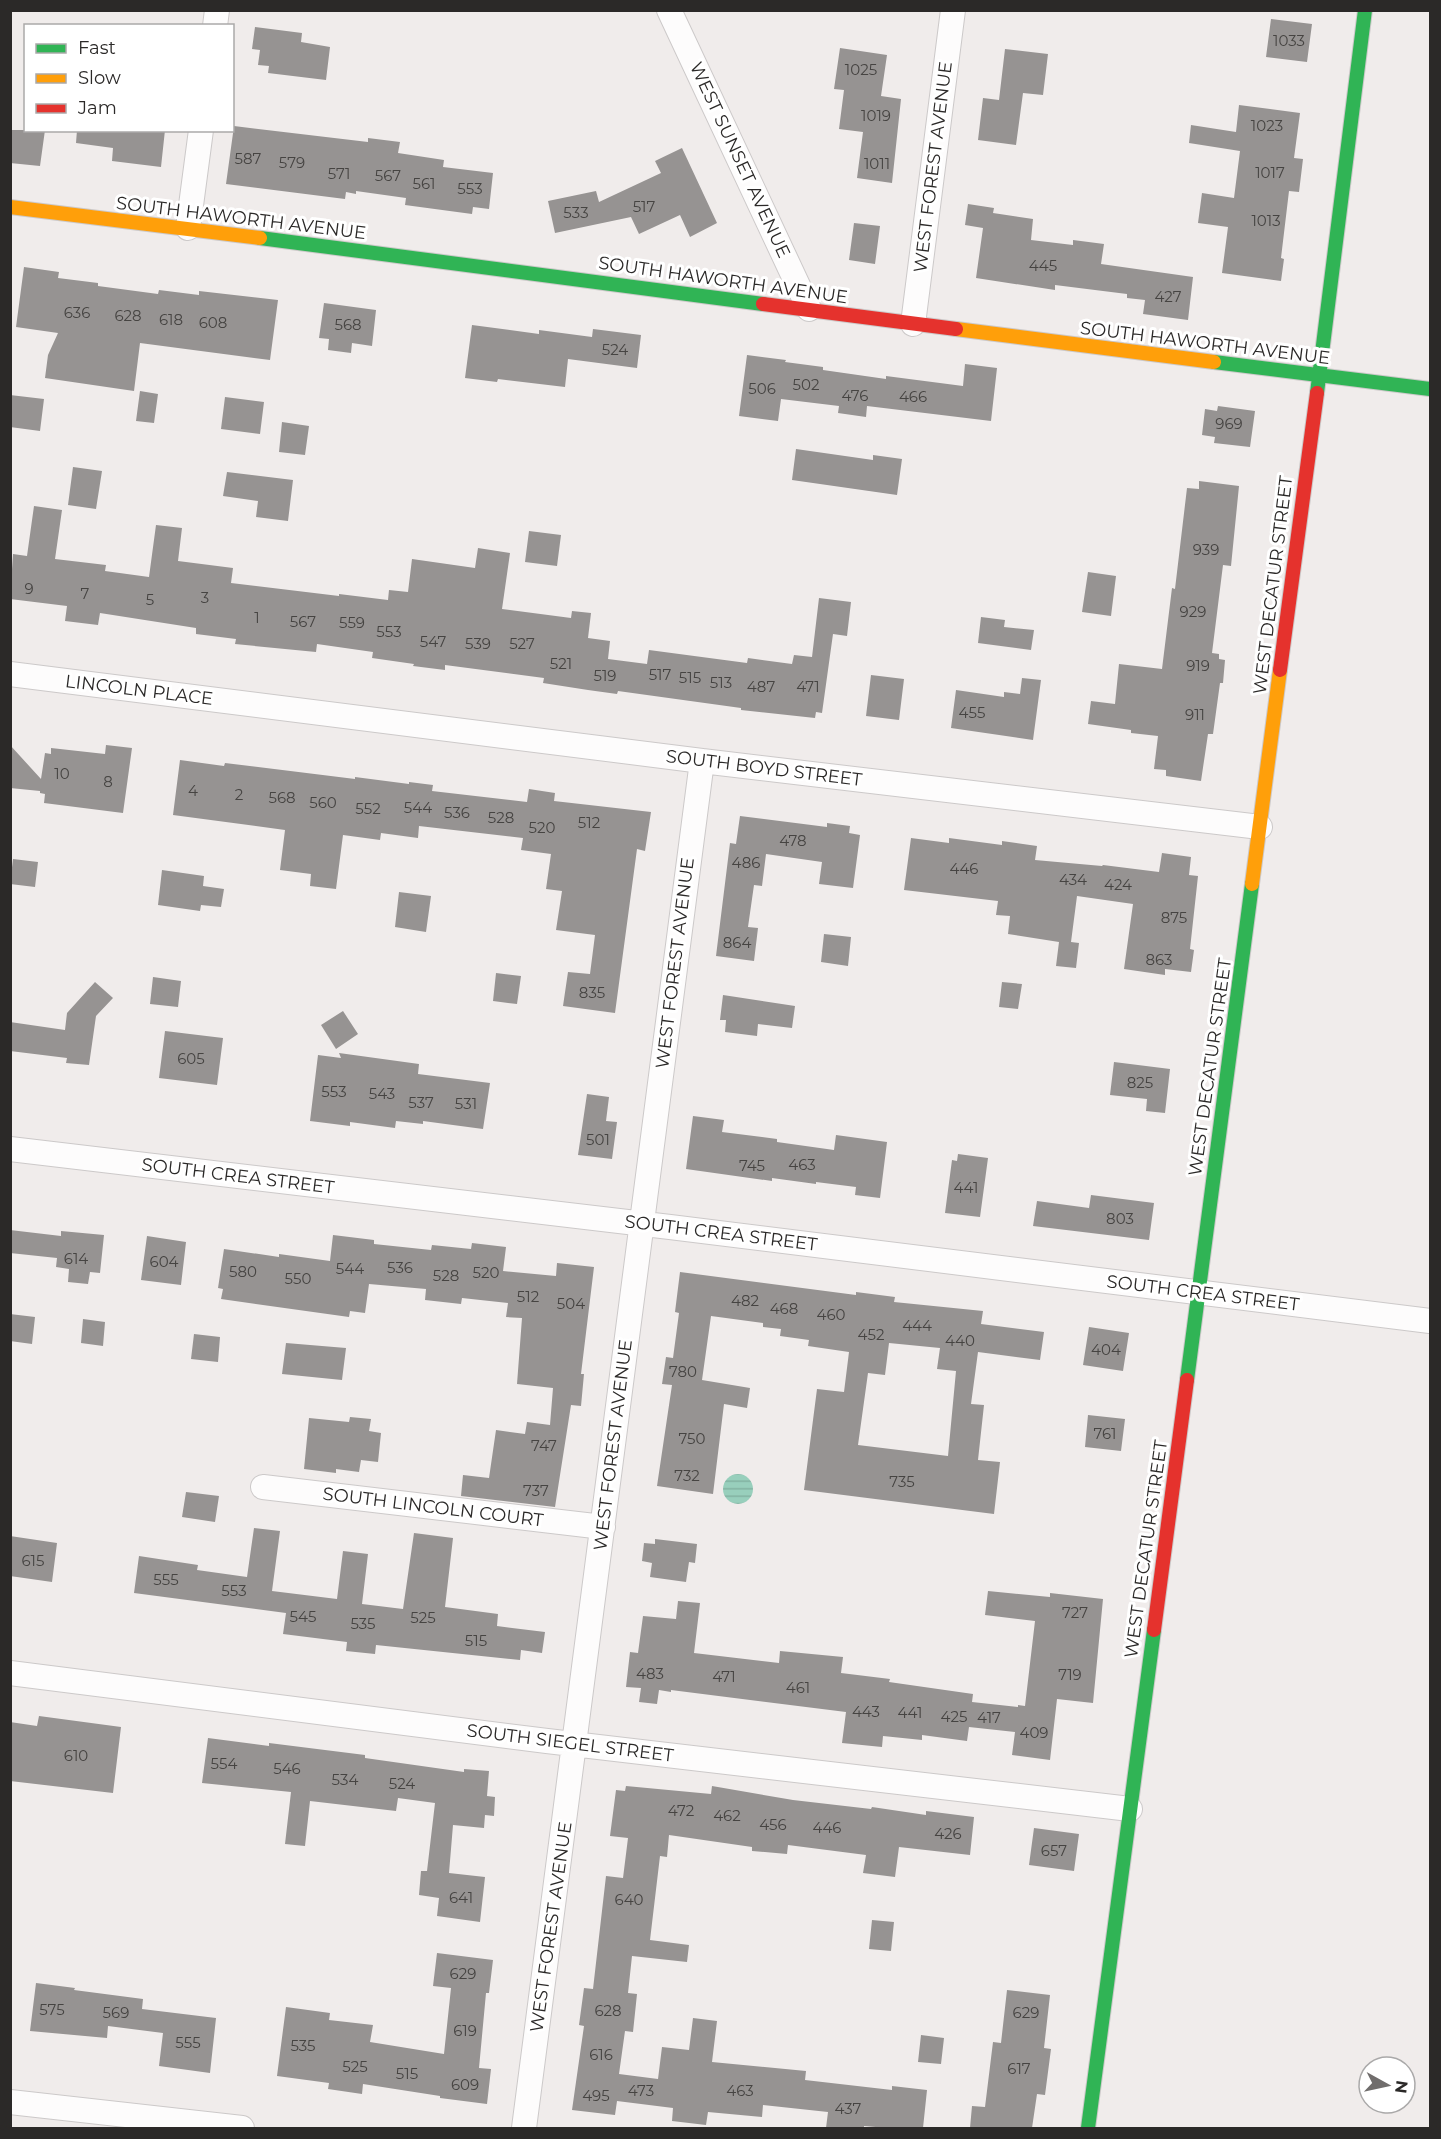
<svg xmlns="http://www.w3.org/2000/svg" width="1441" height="2139" font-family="Montserrat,sans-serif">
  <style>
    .water { fill: url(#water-rules) }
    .building { fill: #969392; fill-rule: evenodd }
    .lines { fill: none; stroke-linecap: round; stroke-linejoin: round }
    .street-casing { stroke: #ccc9c9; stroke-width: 26 }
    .fast-casing { stroke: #ccc9c9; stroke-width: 16 }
    .slow-casing { stroke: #ccc9c9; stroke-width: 16 }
    .jam-casing { stroke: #ccc9c9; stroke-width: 16 }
    .street { stroke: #fdfcfc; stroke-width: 24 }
    .fast { stroke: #30b455; stroke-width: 14 }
    .slow { stroke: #ff9f0a; stroke-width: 14 }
    .jam { stroke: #e5322d; stroke-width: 14 }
    .labels { text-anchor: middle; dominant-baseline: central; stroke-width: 6; stroke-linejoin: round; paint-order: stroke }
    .number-label { font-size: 15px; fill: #464442 }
    .street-label { font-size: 18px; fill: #2b2928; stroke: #fff }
  </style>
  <defs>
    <pattern id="water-rules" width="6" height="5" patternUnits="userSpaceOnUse" patternTransform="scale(1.5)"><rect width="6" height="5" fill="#98cfbc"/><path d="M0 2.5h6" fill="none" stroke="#83b2a2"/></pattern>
  </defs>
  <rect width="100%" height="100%" fill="#f0eceb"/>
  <path class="water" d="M723 1489a15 15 0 1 1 30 0a15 15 0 1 1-30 0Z"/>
  <path class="building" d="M1271,19L1312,24L1307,62L1266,57Z
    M255,27L302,33L301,42L330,47L326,80L268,73L269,66L258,65L260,50L252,49Z
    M840,48L887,55L881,96L901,99L892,183L857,178L863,132L839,129L844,90L834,89Z
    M1005,49L1048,54L1043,95L1023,93L1016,145L978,140L983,98L999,100Z
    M1239,105L1300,113L1294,158L1303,159L1299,192L1289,191L1281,258L1284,259L1281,281L1222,273L1228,227L1198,223L1202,193L1234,198L1240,151L1189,143L1191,125L1236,132Z
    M234,126L368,142V138L400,142L398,153L444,160L443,167L493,173L489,209L473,207L472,214L405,205L406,198L356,191V194L346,192L345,199L226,184Z
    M10,130H45L40,166L10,163Z
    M77,130H165L161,167L112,161L113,148L76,143Z
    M682,148L717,223L690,237L680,215L639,234L631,217L555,233L548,201L596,191L599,202L661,173L655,161Z
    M968,204L994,208L993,213L1033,219L1031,240L1073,245V240L1104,244L1101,264L1193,277L1188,320L1143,314L1145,300L1127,298V294L1055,285V290L976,278L983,228L965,225Z
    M854,223L880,226L875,264L849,260Z
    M24,267L59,272L58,278L98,283V286L158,294L159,290L199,295V291L278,300L270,360L140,343L134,391L45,378L48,355L58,333L16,327Z
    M324,303L376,310L372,346L352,343L351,353L328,350L329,339L319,338Z
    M472,325L539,334V330L592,337L593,329L641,335L637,368L568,359L565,387L498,379L497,382L465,378Z
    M747,355L786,360L785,362L823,367V370L886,379V376L963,386L965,364L997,368L991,421L867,406L866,417L838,413L839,406L781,399L778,421L739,416Z
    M140,391L158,394L154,423L136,421Z
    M10,395L44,399L40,431L10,427Z
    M225,397L264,402L260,434L221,429Z
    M1218,406L1255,411L1250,447L1214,443L1215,437L1202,435L1205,409L1217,411Z
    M282,422L309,426L305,455L279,452Z
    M796,449L873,460V455L902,459L897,495L792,480Z
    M73,467L102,471L96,509L68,505Z
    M227,472L293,480L288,521L256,517L258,501L223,496Z
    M1199,481L1239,486L1231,566L1223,565L1212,653L1219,654V659L1225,660L1223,683H1220L1213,734H1208L1201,781L1166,776V770L1154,769L1158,736L1131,733V730L1088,724L1091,701L1115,704L1119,664L1162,669L1172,588L1175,589L1187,488L1199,489Z
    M34,506L62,510L55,559L106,565L105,571L149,577L156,525L182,528L178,561L233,568L231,583L339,596V594L388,600L389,590L408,592L412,559L475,568L478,548L510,553L502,609L571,618L572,611L591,613L588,638L610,641L608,659L647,664L649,650L747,663L748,658L792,664L794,655L812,657L819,598L851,602L847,636L833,634L822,713L816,712L815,718L741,710V708L618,691L617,694L588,690L543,683L544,678L445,665V670L413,666L414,664L372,658L373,652L317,644L316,652L235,644L236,639L196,634V628L100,613L98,625L65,621L67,606L10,599L13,554L27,556Z
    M529,531L561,535L557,566L525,562Z
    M1088,572L1116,576L1111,616L1082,612Z
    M981,617L1005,620L1004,627L1034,630L1031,650L978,643Z
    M871,675L904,679L899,720L866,716Z
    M1022,678L1041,680L1033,740L951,728L956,690L1004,697V692L1020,694Z
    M10,745L41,779L45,753L51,754V748L105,754L106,745L132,748L123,813L44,803L45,794L40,793V791L10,788Z
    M180,760L224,766L225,763L355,779V777L409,784V782L433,785L432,791L527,802L529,789L555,793L554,801L651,812L645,851L637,849L615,1013L563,1006L568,972L590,974L595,935L556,930L562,891L546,889L551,854L521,850L523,838L419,826L418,838L381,833L380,840L343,835L336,889L310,886L311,874L280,870L285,830L173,815Z
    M740,816L827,827V823L850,826L849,833L860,835L853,888L819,884L822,862L766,854L762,886L754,885L748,927L758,928L754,961L716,956L730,843L736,844Z
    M911,838L949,843V838L1002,845V841L1037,846L1035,860L1102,866L1103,865L1159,872L1162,853L1191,857L1189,875L1198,876L1190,949L1194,950L1191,972L1165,969V975L1124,969L1133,904L1077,896L1071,942L1079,943L1076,968L1056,966L1059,942L1008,934L1010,916L996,915L998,901L904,890Z
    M13,859L38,862L35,887L10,884Z
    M162,870L204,876L203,886L224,889L221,907L201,905L200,911L158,905Z
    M399,892L431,896L426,932L395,927Z
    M824,934L851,937L848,966L821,962Z
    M496,973L521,976L517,1004L493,1001Z
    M153,977L181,981L178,1007L150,1004Z
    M95,982L113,998L96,1016L89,1065L66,1063L67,1058L10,1051V1022L65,1030L67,1013Z
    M1002,982L1022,984L1018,1009L999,1007Z
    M723,995L795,1006L792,1028L758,1024L757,1036L725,1032L726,1020H720Z
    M343,1011L358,1034L336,1049L321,1025Z
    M165,1031L223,1038L217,1085L159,1078Z
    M339,1053L419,1064L418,1074L490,1083L483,1129L423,1121V1124L396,1121L395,1128L350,1122V1126L310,1121L318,1055L341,1058Z
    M1114,1062L1170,1069L1165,1113L1146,1111L1147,1099L1110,1095Z
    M587,1094L609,1097L606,1121L617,1122L612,1159L578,1155Z
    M693,1116L724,1120L722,1132L777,1139V1142L834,1150L836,1135L887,1142L880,1198L855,1195L856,1187L816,1182V1184L772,1178V1181L686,1169Z
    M958,1154L988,1158L980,1217L945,1213L952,1160L957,1161Z
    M1091,1195L1154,1203L1149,1240L1033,1226L1037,1201L1089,1208Z
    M10,1230L61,1236V1231L104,1235L100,1273L90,1272L88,1284L68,1282L69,1269L56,1267L57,1258L10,1253Z
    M333,1235L374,1240V1244L431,1250L432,1245L471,1249L472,1243L506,1247L503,1271L556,1276L557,1263L594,1267L581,1374H584L581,1406L571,1405L555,1507L461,1496L463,1475L489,1478L496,1430L525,1434L527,1422L550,1425L553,1388L517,1384L522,1318L506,1317L508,1303L462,1298L461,1304L425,1300L426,1289L369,1284L365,1313L350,1311L349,1317L221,1299L223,1289L218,1288L224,1249L279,1257V1254L330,1261Z
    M147,1236L186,1242L181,1285L141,1280Z
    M680,1272L856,1295V1292L895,1297L894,1302L983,1311L981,1324L1044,1332L1040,1360L978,1352L971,1404L984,1405L978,1460L1000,1462L994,1514L804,1490L817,1389L844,1392L849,1352L808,1346L809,1340L780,1336L781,1329L763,1327V1323L711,1316L702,1380L750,1388L747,1408L724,1404L713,1494L657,1486L672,1385L662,1384L666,1357L673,1358L679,1313L675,1312ZM889,1343L940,1348L937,1369L956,1371L948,1456L858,1445L868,1373L885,1375Z
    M10,1314L35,1317L32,1344L10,1341Z
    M83,1319L105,1322L103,1346L81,1343Z
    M1089,1327L1129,1333L1123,1371L1083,1365Z
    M194,1334L220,1337L218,1362L191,1359Z
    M286,1343L346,1348L342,1380L282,1374Z
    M1088,1415L1125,1419L1121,1451L1085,1447Z
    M350,1417L371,1419L369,1431L381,1433L378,1462L361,1460L359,1472L336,1469V1473L304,1469L309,1418L349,1422Z
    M186,1492L219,1496L215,1522L182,1517Z
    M254,1528L280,1531L272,1591L337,1599L343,1551L368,1554L362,1604L403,1609L414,1533L453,1538L445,1607L498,1614L497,1626L545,1632L542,1653L521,1650L520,1660L376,1645L375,1654L346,1651L347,1642L283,1634L286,1613L134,1593L139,1556L198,1565L197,1570L247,1577Z
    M10,1536L57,1543L52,1582L10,1576Z
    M655,1539L697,1544L695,1563L689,1562L686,1582L650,1577L652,1563L642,1561L644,1543L655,1544Z
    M988,1591L1050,1597V1593L1103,1599L1093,1703L1057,1699L1050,1760L1012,1755L1015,1732L969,1727L967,1741L922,1735V1740L883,1736L882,1747L842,1743L846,1712L671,1690V1692L659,1690L657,1704L639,1702L641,1688L626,1687L630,1652L638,1653L643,1616L676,1619L678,1601L700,1603L694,1653L779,1663L780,1651L843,1657L841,1673L890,1679L889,1682L973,1694L972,1702L1018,1707V1705L1025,1706L1035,1621L985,1615Z
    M39,1716L121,1727L113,1793L10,1781V1722L37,1726Z
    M208,1738L269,1746V1743L365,1755V1758L464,1772V1769L489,1771L487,1796L495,1797L494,1816L485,1815L484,1828L453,1825L449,1873L485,1877L480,1922L437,1916L439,1898L419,1895L421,1871H427L435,1803L398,1798L396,1811L310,1801L305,1846L285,1844L291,1792L202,1783Z
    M626,1786L711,1794L712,1786L793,1800L871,1809L872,1807L926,1815V1811L974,1817L970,1855L899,1847L895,1877L863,1873L866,1855L788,1845L787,1854L752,1851V1847L669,1835L667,1857L660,1856L650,1940L689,1945L687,1962L632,1956L628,1993L637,1994L633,2032L625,2031L619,2074L658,2079L662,2047L689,2050L693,2018L717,2021L712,2062L806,2071L805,2080L892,2090V2086L927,2090L923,2128H887L864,2126V2128H826L828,2112L763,2105L762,2117L708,2112L706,2125L672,2121L673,2108L617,2101L615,2115L572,2110L584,2026L579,2025L584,1988L593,1989L606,1876L623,1878L628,1838L610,1836L616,1790L625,1791Z
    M1034,1828L1079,1834L1074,1871L1029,1865Z
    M872,1920L894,1922L891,1951L869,1949Z
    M437,1953L493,1960L489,1993H486L479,2068L491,2069L487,2104L440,2098V2096L363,2084L362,2094L328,2089L329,2083L277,2076L286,2007L330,2013L329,2020L373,2025L370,2042L444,2054L451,1988L433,1986Z
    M36,1983L75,1988L74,1990L143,1999L142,2009L216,2018L210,2073L159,2066L163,2033L108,2026L107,2038L30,2031Z
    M1007,1990L1050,1995L1044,2048L1051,2049L1045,2095L1037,2094L1032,2128H970L972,2106L985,2107L993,2042L1001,2043Z
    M921,2035L944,2038L941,2064L918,2062Z"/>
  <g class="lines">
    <defs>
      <path id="street" d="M669,10L809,309
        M215,26L217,10
        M188,228L201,130
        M913,324L953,10
        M10,674L702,761L1260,827
        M10,1149L670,1227L1430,1321
        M263,1487L603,1527
        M10,1673L547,1741L1130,1809
        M10,2102L242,2128
        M524,2128L702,761"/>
      <path id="fast" d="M260,238L763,304
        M1214,362L1430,389
        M1317,393L1365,10
        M1187,1380L1252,884
        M1088,2128L1154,1630"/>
      <path id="slow" d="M10,207L260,238
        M956,329L1214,362
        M1252,884L1280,670"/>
      <path id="jam" d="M763,304L956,329
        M1280,670L1317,393
        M1154,1630L1187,1380"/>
    </defs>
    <use href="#street" class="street-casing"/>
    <use href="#fast" class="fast-casing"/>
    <use href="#slow" class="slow-casing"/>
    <use href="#jam" class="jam-casing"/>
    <use href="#street" class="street"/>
    <use href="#fast" class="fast"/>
    <use href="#slow" class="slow"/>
    <use href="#jam" class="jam"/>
  </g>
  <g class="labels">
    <g class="number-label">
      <text x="1289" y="40">1033</text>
      <text x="861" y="69">1025</text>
      <text x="876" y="115">1019</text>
      <text x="1267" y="125">1023</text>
      <text x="248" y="158">587</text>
      <text x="292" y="162">579</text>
      <text x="877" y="163">1011</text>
      <text x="1270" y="172">1017</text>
      <text x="339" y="173">571</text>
      <text x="388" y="175">567</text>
      <text x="424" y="183">561</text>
      <text x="470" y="188">553</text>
      <text x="644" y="206">517</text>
      <text x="576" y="212">533</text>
      <text x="1266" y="220">1013</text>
      <text x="1043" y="265">445</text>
      <text x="1168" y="296">427</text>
      <text x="77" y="312">636</text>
      <text x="128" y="315">628</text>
      <text x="171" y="319">618</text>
      <text x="213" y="322">608</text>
      <text x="348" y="324">568</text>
      <text x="615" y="349">524</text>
      <text x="806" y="384">502</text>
      <text x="762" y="388">506</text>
      <text x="855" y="395">476</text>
      <text x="913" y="396">466</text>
      <text x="1229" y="423">969</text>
      <text x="1206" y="549">939</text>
      <text x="29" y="588">9</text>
      <text x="85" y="593">7</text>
      <text x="205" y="597">3</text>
      <text x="150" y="599">5</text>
      <text x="1193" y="611">929</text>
      <text x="257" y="617">1</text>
      <text x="303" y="621">567</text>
      <text x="352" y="622">559</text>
      <text x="389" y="631">553</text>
      <text x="433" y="641">547</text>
      <text x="478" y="643">539</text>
      <text x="522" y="643">527</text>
      <text x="561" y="663">521</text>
      <text x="1198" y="665">919</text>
      <text x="660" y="674">517</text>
      <text x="605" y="675">519</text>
      <text x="690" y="677">515</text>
      <text x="721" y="682">513</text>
      <text x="761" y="686">487</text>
      <text x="808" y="686">471</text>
      <text x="972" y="712">455</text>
      <text x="1195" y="714">911</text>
      <text x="62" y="773">10</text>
      <text x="108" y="781">8</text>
      <text x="193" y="790">4</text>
      <text x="239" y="794">2</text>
      <text x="282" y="797">568</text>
      <text x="323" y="802">560</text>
      <text x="418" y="807">544</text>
      <text x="368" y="808">552</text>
      <text x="457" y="812">536</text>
      <text x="501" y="817">528</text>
      <text x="589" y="822">512</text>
      <text x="542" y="827">520</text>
      <text x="793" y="840">478</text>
      <text x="746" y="862">486</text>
      <text x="964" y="868">446</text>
      <text x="1073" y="879">434</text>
      <text x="1118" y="884">424</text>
      <text x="1174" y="917">875</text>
      <text x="737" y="942">864</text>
      <text x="1159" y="959">863</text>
      <text x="592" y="992">835</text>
      <text x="191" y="1058">605</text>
      <text x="1140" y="1082">825</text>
      <text x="334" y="1091">553</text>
      <text x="382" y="1093">543</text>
      <text x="421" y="1102">537</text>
      <text x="466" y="1103">531</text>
      <text x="598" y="1139">501</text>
      <text x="802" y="1164">463</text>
      <text x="752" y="1165">745</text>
      <text x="966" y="1187">441</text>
      <text x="1120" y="1218">803</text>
      <text x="76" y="1258">614</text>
      <text x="164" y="1261">604</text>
      <text x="400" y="1267">536</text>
      <text x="350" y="1268">544</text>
      <text x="243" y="1271">580</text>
      <text x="486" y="1272">520</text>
      <text x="446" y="1275">528</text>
      <text x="298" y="1278">550</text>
      <text x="528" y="1296">512</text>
      <text x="745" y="1300">482</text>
      <text x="571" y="1303">504</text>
      <text x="784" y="1308">468</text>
      <text x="831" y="1314">460</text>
      <text x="917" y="1325">444</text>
      <text x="871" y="1334">452</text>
      <text x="960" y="1340">440</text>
      <text x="1106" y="1349">404</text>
      <text x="683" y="1371">780</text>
      <text x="1105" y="1433">761</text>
      <text x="692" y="1438">750</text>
      <text x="544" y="1445">747</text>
      <text x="687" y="1475">732</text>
      <text x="902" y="1481">735</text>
      <text x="536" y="1490">737</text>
      <text x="33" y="1560">615</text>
      <text x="166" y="1579">555</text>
      <text x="234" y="1590">553</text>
      <text x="1075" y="1612">727</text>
      <text x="303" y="1616">545</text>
      <text x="423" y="1617">525</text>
      <text x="363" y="1623">535</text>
      <text x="476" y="1640">515</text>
      <text x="650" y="1673">483</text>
      <text x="1070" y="1674">719</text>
      <text x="724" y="1676">471</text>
      <text x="798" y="1687">461</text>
      <text x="866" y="1711">443</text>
      <text x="910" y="1712">441</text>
      <text x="954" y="1716">425</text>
      <text x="989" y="1717">417</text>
      <text x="1034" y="1732">409</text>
      <text x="76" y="1755">610</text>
      <text x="224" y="1763">554</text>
      <text x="287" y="1768">546</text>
      <text x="345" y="1779">534</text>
      <text x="402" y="1783">524</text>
      <text x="681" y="1810">472</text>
      <text x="727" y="1815">462</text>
      <text x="773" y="1824">456</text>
      <text x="827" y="1827">446</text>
      <text x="948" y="1833">426</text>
      <text x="1054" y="1850">657</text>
      <text x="461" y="1897">641</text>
      <text x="629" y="1899">640</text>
      <text x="463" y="1973">629</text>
      <text x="52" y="2009">575</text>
      <text x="608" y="2010">628</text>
      <text x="116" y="2012">569</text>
      <text x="1026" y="2012">629</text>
      <text x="465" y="2030">619</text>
      <text x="188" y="2042">555</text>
      <text x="303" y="2045">535</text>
      <text x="601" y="2054">616</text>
      <text x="355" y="2066">525</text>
      <text x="1019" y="2068">617</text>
      <text x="407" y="2073">515</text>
      <text x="465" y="2084">609</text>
      <text x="641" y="2090">473</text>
      <text x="740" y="2090">463</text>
      <text x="596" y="2095">495</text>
      <text x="848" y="2108">437</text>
    </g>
    <g class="street-label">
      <text transform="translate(740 160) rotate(65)">WEST SUNSET AVENUE</text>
      <text transform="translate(933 167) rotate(-83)">WEST FOREST AVENUE</text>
      <text transform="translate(241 218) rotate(7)">SOUTH HAWORTH AVENUE</text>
      <text transform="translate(723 280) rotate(8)">SOUTH HAWORTH AVENUE</text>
      <text transform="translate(1205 343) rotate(7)">SOUTH HAWORTH AVENUE</text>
      <text transform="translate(1273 585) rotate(-83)">WEST DECATUR STREET</text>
      <text transform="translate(139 690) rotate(7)">LINCOLN PLACE</text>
      <text transform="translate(764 768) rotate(7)">SOUTH BOYD STREET</text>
      <text transform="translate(675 963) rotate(-83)">WEST FOREST AVENUE</text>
      <text transform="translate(1210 1067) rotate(-82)">WEST DECATUR STREET</text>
      <text transform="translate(238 1176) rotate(7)">SOUTH CREA STREET</text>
      <text transform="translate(721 1233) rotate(7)">SOUTH CREA STREET</text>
      <text transform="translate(1203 1293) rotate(7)">SOUTH CREA STREET</text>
      <text transform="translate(613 1445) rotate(-83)">WEST FOREST AVENUE</text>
      <text transform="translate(433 1507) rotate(7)">SOUTH LINCOLN COURT</text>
      <text transform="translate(1146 1549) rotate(-82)">WEST DECATUR STREET</text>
      <text transform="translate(570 1743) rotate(7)">SOUTH SIEGEL STREET</text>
      <text transform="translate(551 1927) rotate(-82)">WEST FOREST AVENUE</text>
    </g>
  </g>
  <rect width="1441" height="2139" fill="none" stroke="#2b2928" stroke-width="24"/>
  <rect x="24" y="24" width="210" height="108" fill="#ffffff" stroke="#aaa9a9" stroke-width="1.5"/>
  <rect x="36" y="44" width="30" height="9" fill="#30b455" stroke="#aaa9a9" stroke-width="1.5"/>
  <text x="78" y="54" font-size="18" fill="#2b2928">Fast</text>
  <rect x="36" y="74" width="30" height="9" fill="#ff9f0a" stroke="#aaa9a9" stroke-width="1.5"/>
  <text x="78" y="84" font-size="18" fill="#2b2928">Slow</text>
  <rect x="36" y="104" width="30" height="9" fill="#e5322d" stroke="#aaa9a9" stroke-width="1.5"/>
  <text x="78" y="114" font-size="18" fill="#2b2928">Jam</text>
  <g transform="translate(1387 2085) rotate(98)"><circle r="28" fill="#ffffff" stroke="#aaa9a9" stroke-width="1.5"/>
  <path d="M0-4.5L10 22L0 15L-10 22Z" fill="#706d6c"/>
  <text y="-9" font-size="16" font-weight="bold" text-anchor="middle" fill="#2b2928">N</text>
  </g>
</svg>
